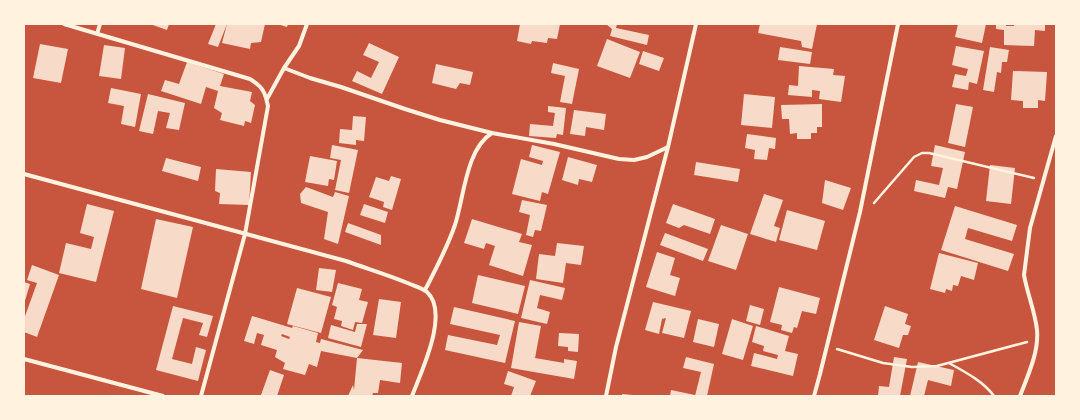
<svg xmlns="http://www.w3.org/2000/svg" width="1080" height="420" font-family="'Space Grotesk',sans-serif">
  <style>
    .building { fill: #f7dbc8; fill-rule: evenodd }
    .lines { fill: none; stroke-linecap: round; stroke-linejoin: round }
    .path { stroke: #fff3e0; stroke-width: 2.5 }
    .minor { stroke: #fff3e0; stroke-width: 4 }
  </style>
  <rect width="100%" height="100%" fill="#c8553d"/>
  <path class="building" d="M150,24H169L167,30Z
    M216,24H227L218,47L208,44Z
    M227,24H265L261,42L251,43L250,49L222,43Z
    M277,24H288L287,27Z
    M520,24H560L557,39L548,38L547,43L532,41L531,44L517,41Z
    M606,24H617L616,28L649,35L647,45L610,36L612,29Z
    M760,24H817L812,49L802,47L801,41L758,33Z
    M958,24H986L982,43L955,37Z
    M996,24H1006V26H1014V24H1045V31L1035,30L1034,46L1004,45V30L996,29Z
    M607,39L640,52L630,78L597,66Z
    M369,43L399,57L382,94L352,81L357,71L371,78L379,62L363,55Z
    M40,44L68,49L61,83L33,78Z
    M104,45L125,48L121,79L99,76Z
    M956,46L984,51L977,84L969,82L968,90L952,87L955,74L966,76L968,69L952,65Z
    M780,47L812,52L810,64L778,60Z
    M990,47L1009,50L1007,62H1002L1001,73L997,72L994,92L983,90Z
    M643,51L664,58L659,71L639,64Z
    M187,62L224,74L220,86L252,92L250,101L255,105L251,123L245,121L244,126L220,120L222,113L214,108L218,91L206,87L201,104L161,91L165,80L179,84Z
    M553,63L579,69L572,104L560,102L565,76L551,73Z
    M436,64L473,72L470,85L460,83L456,89L432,83Z
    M799,66L834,69L833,75L845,76L841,102L819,99L820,91L812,90V97L788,95L789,85L798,86Z
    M1013,71L1047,72L1045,101L1038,100V108H1023V101L1011,100Z
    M111,88L141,94L135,127L121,124L124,106L108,103Z
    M148,94L185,103L179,130L166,128L170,113L158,111L153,134L139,131Z
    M744,94L775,97L772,128L741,125Z
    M822,104V127H817V133H811V139H797V133L790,134L789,119H782L781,105Z
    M956,104L973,107L965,147L948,143Z
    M548,106L566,108L563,135L557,134L556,138L529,136L530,124L553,126L555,113L548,112Z
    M574,110L606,114L604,130L586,127L585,136L570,134Z
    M353,116L366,117L364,141L356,140V145L339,143L340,129L352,130Z
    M747,134L776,138L775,149L769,148L767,160L754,159L755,150L745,148Z
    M332,145L358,150L349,193L335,190L341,160L330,158Z
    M532,145L560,152L548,194L542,192L540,201L512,194L521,159L542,165L543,161L529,157Z
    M935,145L965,152L957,189L948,187L945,198L914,191L916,180L939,185L943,168L931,166Z
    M310,156L337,161L334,180L329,179L328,186L305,182Z
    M568,157L597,165L592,182L579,179L578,185L562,180Z
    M166,158L201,167L198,181L162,171Z
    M696,162L740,169L738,182L694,175Z
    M990,165L1015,168L1011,204L986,201Z
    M216,169L251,172L249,205L219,204L220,193L215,191Z
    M391,176L401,179L392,210L383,207L384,202L369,197L376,177L389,181Z
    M825,180L851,188L843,210L822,203Z
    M306,187L333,197L335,192L349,196L338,244L324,239L328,212L301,203L300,194Z
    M764,194L783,200L774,226L780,228L776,242L750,234Z
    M522,200L547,205L541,231L535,230L533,237L526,235L530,215L519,212Z
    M87,204L114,211L96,282L59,273L66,243L91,249L94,237L80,233Z
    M364,204L388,212L385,223L360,215Z
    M673,204L715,219L710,234L684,225L679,228L666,223Z
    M955,206L1017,225L1012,241L968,228L965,239L1014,254L1008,271L941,250Z
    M787,210L825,221L817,250L779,240Z
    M156,219L193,227L177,298L141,289Z
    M472,219L522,234L519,242L532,245L523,276L489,265L495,246L486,243L484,249L464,243Z
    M348,223L381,235V245L345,232Z
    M721,225L748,234L736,270L708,261Z
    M665,233L708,249L703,261L660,245Z
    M557,243L584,246L581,265L566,263L563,283L536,279L539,254L555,256Z
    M657,252L675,258L670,275L680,278L675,296L646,287Z
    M939,253L978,263L974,280L961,276L958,286L953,285L952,291L946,289L945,293L930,289Z
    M32,265L59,275L37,337L24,332V319L37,283L27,280Z
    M319,268L336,270L332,292L316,290Z
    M478,275L525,286L518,314L472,303Z
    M530,280L565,288L562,300L540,295L537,308L550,312L547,324L521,318Z
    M24,282L30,284L24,304Z
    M338,283L362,289L359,300L368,302L362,323L355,322L353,330L341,326L342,321L334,319L337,307L332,305Z
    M779,287L820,298L816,314L802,311L797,328L794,327L792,333L781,330L782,325L770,322Z
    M297,288L331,297L321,333L287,324Z
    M379,299L401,302L396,338L373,335Z
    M653,302L691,311L684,338L662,333L666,318L662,319L659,334L645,330Z
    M750,305L764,309L760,325L746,321Z
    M173,306L213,316L207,337L199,335L203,323L183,318L172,359L192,364L196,347L206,350L198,381L156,370Z
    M885,306L908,314L905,324L911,326L908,335H903L899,348L874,340Z
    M454,307L515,321L505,363L445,350L448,335L497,345L500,335L450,324Z
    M252,316L292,328L293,326L318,333L316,342L320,343L321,339L363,350L357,358L321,351L317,367L309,364L305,375L283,369L285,363L275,357L277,350L261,345L264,335L257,333L254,344L244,341ZM282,334L290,337L289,339L281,336Z
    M698,319L719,324L714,347L693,342Z
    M732,319L753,326L743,360L722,354Z
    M519,322L541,326L535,358L564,363V359L577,361L574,379L511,368Z
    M357,324H367L361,347L328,338L331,325L355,332Z
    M756,326L789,336L785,351L798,354L793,376L751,366L754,353L777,359L778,355L763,351L764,346L752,342Z
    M559,333L579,334L578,352L568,351V347L558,346Z
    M686,357L714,364L707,396H695L701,372L683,368Z
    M894,357L907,359L900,396H878L879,386L889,387Z
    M357,358L402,363L400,383L380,380L378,393H373L372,396H348L353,385L354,390Z
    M918,362L954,370L951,386L928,380L924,396H910Z
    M270,370L284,375L277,396L261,395Z
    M508,371L536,381L530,396H511L514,387L504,384Z
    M671,390L695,395V396H670Z
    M622,394L633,395L632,396H622Z"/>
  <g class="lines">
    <path class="path" d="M874,203L914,157L922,153H929L1034,178
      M837,349L883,363L912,367L937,366L1027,342
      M949,363C965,372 983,381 994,396"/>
    <path class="minor" d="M64,24L250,79C263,87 265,92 268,106L245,234L201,396
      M97,34L100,24
      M284,68L310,78L341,87L405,109L440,120L492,133
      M267,99L284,68L299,46L307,24
      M24,174L346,261C368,269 389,275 410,284C415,286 422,288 427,292C450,313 421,372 412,396
      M425,290C436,269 447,248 455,225C464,197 466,149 492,133L554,144L619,159L634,160L647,157L668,147
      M24,359L163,396
      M606,396L616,347L668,147L696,24
      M814,396L820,374L860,212L898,24
      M1020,396C1028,375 1039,352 1037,330C1035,311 1027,293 1024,275L1030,228L1056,136"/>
  </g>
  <rect width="1080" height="420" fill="none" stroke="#fff3e0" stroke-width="50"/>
</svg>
